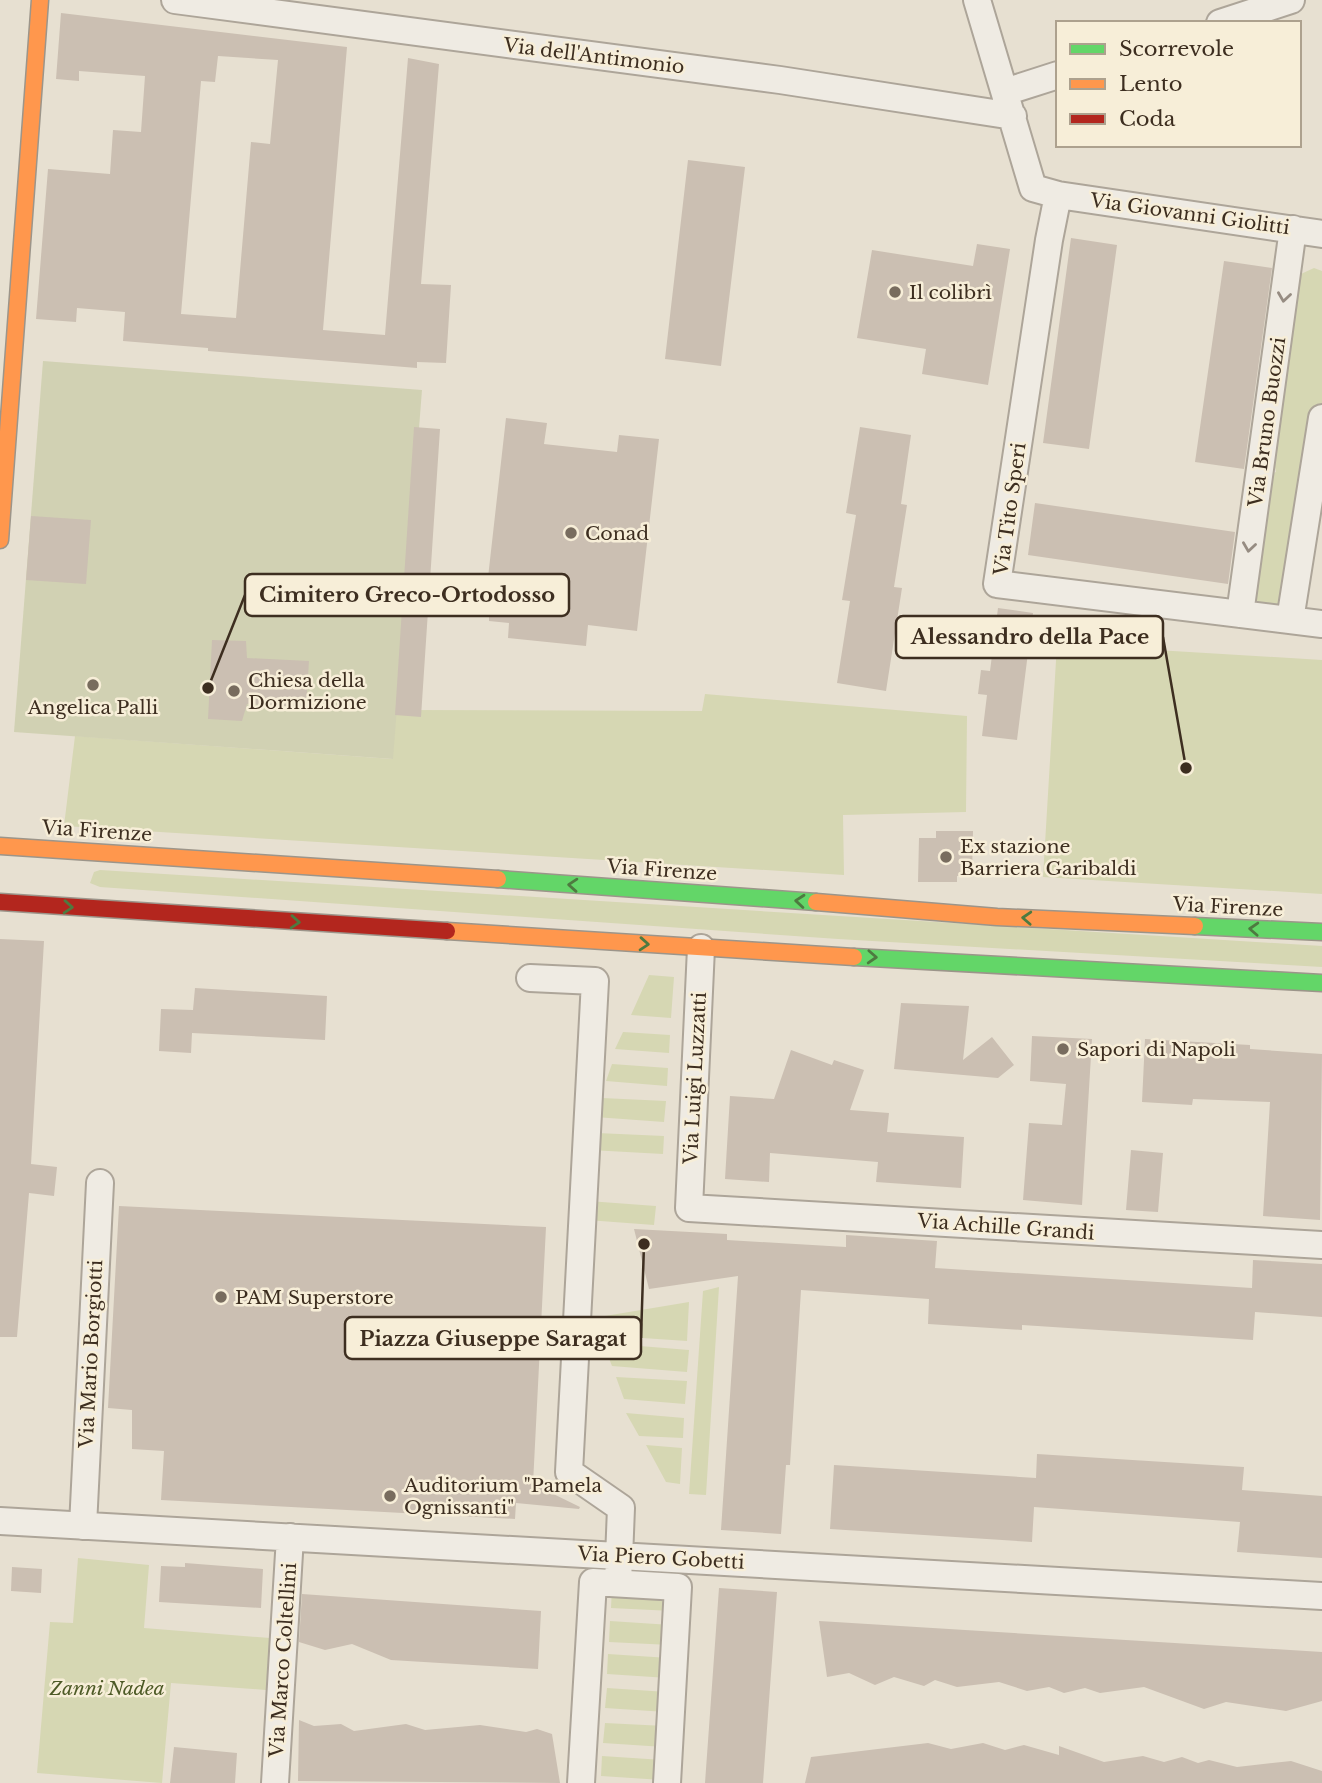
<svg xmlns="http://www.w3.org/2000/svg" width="1322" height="1783" font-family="'Libre Baskerville',serif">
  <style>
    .green { fill: #d6d7b3 }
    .cemetery { fill: #d1d1b3 }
    .building { fill: #cbbfb2; fill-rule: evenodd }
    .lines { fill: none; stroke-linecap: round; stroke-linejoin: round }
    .street-casing { stroke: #ada599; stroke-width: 30 }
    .fast-casing { stroke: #9c958a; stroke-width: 19 }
    .slow-casing { stroke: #9c958a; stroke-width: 19 }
    .jam-casing { stroke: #9c958a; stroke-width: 19 }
    .street { stroke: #efebe3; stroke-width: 26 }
    .fast { stroke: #63d668; stroke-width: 16 }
    .slow { stroke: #ff974d; stroke-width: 16 }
    .jam { stroke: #b3261e; stroke-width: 16 }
    .oneway { stroke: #968c82 }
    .oneway2 { stroke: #4e7a40 }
    .poi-dot { fill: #786c5e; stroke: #f7eed8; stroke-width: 2.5 }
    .labels { text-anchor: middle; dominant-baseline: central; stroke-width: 5; stroke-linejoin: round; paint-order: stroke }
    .street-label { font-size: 19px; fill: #3d2e20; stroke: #f7eed8 }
    .poi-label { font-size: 19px; fill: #3d2e20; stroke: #f7eed8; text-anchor: start }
    .park-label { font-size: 19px; font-style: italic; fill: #4d5a26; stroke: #f7eed8 }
    .leader { fill: none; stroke: #3d2e20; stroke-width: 2.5 }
    .callout-dot { fill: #3d2e20; stroke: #f7eed8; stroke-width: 2.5 }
    .callout { fill: #f7eed8; stroke: #3d2e20; stroke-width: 2.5 }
    .callout-label { font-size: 21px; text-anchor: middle; font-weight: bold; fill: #3d2e20 }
  </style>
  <rect width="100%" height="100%" fill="#e7e0d1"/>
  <path class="green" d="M1314,268L1322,271V434L1295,595L1260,621L1237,546L1238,531L1249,521L1270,474L1276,472L1273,458L1290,279Z
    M1057,644L1322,660V894L1043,877Z
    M705,694L967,716L966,812L843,815L844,875L64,826L75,736L392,759L396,710L702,711Z
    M100,870L1322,946V967L838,939L100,887L90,883L94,872Z
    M649,975L674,977L671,1018L631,1015Z
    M623,1032L670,1035L669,1053L615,1049Z
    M612,1064L668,1068L667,1086L606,1081Z
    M602,1098L666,1101L664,1122L595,1117Z
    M597,1133L664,1136L663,1154L590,1150Z
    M588,1201L656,1206L654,1225L587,1220Z
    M719,1287L706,1495L689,1494L703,1291Z
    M689,1302L687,1341L598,1335L593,1318Z
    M603,1343L689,1350L687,1372L612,1366Z
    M616,1377L687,1381L685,1404L624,1399Z
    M626,1413L684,1418L683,1438L639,1436Z
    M646,1445L682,1448L680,1484L666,1482Z
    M78,1558L149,1565L144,1628L270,1638L266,1690L171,1683L162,1783L37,1773L50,1622L73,1623Z
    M612,1587L673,1591L672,1611L611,1608Z
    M610,1621L671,1625L670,1645L609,1642Z
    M608,1654L669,1658L668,1678L607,1674Z
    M607,1688L667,1692L666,1712L605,1708Z
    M605,1723L665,1726L664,1747L603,1743Z
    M602,1756L663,1760L662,1780L601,1776Z"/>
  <path class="cemetery" d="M43,361L422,390L393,759L14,732Z"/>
  <path class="building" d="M61,13L347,47L323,330L385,335L408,58L439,64L421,284L451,285L446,363L417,362V368L208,351V348L123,341L125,312L77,308L76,322L36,319L48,169L110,174L113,130L141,132L145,76L79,71V81L56,79ZM218,56L278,60L270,144L251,142L236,318L181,314L201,81L215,82Z
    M688,160L745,167L721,366L665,359Z
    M1071,238L1117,245L1089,449L1043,443Z
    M977,244L1010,249L988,385L922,374L926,349L857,338L872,250L973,266Z
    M1224,261L1272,268L1244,469L1195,462Z
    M506,418L547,423L544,444L617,452L619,435L659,439L637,631L588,625L586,646L508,638L509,623L489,621V614L484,613Z
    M414,427L440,429L421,717L395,715Z
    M860,427L911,435L901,504L907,505L894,587L902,588L886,691L837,683L850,601L842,600L856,515L846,513Z
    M1035,503L1235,532L1228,584L1028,555Z
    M31,516L91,520L86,584L26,580Z
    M998,608L1033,613L1017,740L982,736L987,695L978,694L981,670L990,671Z
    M212,640L246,641L247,658L309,661L306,707L247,704L242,721L208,719Z
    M936,831H973L972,876H957V882H918L919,838H936Z
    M0,939L44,941L31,1164L57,1167L54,1196L29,1193L17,1337H0Z
    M195,988L327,996L325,1040L192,1033L191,1053L159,1051L161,1009L193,1010Z
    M901,1003L969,1006L963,1060L992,1037L1014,1065L998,1078L894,1069Z
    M1032,1036L1092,1039L1082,1205L1023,1200L1029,1123L1062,1125L1066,1084L1030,1081Z
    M1145,1039L1250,1045V1049L1322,1054L1320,1220L1263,1216L1270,1102L1193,1099L1192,1105L1142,1102Z
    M791,1050L832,1065L834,1060L864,1070L850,1110L889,1113L887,1132L964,1137L961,1188L876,1182L878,1162L770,1153L769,1182L725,1179L730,1096L774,1099Z
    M1131,1150L1163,1153L1158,1212L1126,1210Z
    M119,1206L546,1227L533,1484L580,1507L579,1509L516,1503L515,1519L161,1500L164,1451L132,1449V1410L108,1408Z
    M634,1229L727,1234V1240L846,1247V1235L937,1241L935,1268L1252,1288L1253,1260L1322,1264V1317L1255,1312L1253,1340L1022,1325V1330L928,1324L929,1299L801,1290L790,1465H786L781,1534L721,1530L738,1276L649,1289Z
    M1037,1454L1244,1467L1242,1490L1322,1496V1558L1237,1552L1240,1522L1034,1507L1032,1542L830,1529L834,1465L1036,1478Z
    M185,1563L263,1569L261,1608L159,1602L161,1566L185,1567Z
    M12,1567L42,1569L41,1593L11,1591Z
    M719,1588L777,1592L763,1783H705Z
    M302,1594L541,1611L538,1669L391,1660L352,1644L325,1650L299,1642Z
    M819,1621L1322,1652V1701L1286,1711L1226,1702L1204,1709L1144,1687L1100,1693L1085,1688L1064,1693L1049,1687L1027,1691L999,1682L957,1687L935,1680L924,1686L894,1677L875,1685L849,1673L827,1677Z
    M299,1720L314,1726L341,1724L354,1731L406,1724L425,1730L480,1725L526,1732L537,1729L552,1734L560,1783L298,1781Z
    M928,1743L951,1749L983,1743L1005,1750L1024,1745L1059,1755V1746L1104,1762L1143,1756L1164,1762L1182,1757L1198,1763L1209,1760L1237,1767L1291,1761L1322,1771V1783H805L811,1757Z
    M174,1747L237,1753L235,1783H170Z"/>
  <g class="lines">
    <defs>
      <path id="street" d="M175,0L780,80L1013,116
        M977,0L1033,188L1058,195L1322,234
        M1220,23L1291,0
        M1005,92L1058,75
        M1058,195L1049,240L997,584L1322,624
        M1240,614L1293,229
        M1290,620L1322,418
        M701,948L689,1208L1322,1245
        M530,978L595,981L569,1472L621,1508L618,1583
        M0,1521L1322,1596
        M83,1526L100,1183
        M275,1783L290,1537
        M581,1783L593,1582L678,1587L667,1783"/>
      <path id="fast" d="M498,879L816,902
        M1195,926L1322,932
        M854,957L1322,983"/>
      <path id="slow" d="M0,540L40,0
        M0,846L498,879
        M816,902L997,917L1195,926
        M447,931L854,957"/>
      <path id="jam" d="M0,902L447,931"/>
    </defs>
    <use href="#street" class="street-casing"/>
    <use href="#fast" class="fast-casing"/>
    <use href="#slow" class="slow-casing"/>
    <use href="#jam" class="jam-casing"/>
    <use href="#street" class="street"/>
    <use href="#fast" class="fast"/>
    <use href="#slow" class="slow"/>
    <use href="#jam" class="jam"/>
  </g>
  <defs><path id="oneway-chevron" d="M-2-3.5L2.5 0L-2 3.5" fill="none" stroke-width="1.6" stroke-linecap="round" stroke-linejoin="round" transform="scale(1.75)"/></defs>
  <g class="oneway">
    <use href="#oneway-chevron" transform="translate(1284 297) rotate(98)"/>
    <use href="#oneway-chevron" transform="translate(1249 547) rotate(98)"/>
  </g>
  <g class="oneway2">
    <use href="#oneway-chevron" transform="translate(573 885) rotate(-176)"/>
    <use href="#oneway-chevron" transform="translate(800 901) rotate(-175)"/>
    <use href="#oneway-chevron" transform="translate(68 907) rotate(4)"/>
    <use href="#oneway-chevron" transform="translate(1027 918) rotate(-177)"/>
    <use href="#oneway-chevron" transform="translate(295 922) rotate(4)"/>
    <use href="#oneway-chevron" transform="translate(1254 929) rotate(-177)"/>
    <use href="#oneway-chevron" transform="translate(644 944) rotate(4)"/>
    <use href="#oneway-chevron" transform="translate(872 957) rotate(3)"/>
  </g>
  <g class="poi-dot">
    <circle cx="895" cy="292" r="7"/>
    <circle cx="571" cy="533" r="7"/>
    <circle cx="93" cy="685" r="7"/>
    <circle cx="234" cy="691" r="7"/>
    <circle cx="946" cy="857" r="7"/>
    <circle cx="1063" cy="1049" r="7"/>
    <circle cx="221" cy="1297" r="7"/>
    <circle cx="390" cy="1496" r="7"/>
  </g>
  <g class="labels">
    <g class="street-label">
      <text transform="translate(594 56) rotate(7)">Via dell'Antimonio</text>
      <text transform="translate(1190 214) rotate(8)">Via Giovanni Giolitti</text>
      <text transform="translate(1267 422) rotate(-82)">Via Bruno Buozzi</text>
      <text transform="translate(1010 509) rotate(-82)">Via Tito Speri</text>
      <text transform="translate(97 831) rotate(4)">Via Firenze</text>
      <text transform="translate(662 870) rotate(4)">Via Firenze</text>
      <text transform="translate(1228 907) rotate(3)">Via Firenze</text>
      <text transform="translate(695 1078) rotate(-87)">Via Luigi Luzzatti</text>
      <text transform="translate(1006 1227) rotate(4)">Via Achille Grandi</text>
      <text transform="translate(91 1354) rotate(-87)">Via Mario Borgiotti</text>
      <text transform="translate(661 1558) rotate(3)">Via Piero Gobetti</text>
      <text transform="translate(283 1660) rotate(-86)">Via Marco Coltellini</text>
    </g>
    <g class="poi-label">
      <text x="909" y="292">Il colibrì</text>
      <text x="585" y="533">Conad</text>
      <text x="248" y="680">Chiesa della<tspan x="248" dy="22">Dormizione</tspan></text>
      <text x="93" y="707" text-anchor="middle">Angelica Palli</text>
      <text x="960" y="846">Ex stazione<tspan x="960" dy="22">Barriera Garibaldi</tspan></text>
      <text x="1077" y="1049">Sapori di Napoli</text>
      <text x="235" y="1297">PAM Superstore</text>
      <text x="404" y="1485">Auditorium "Pamela<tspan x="404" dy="22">Ognissanti"</tspan></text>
    </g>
    <g class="park-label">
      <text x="107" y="1688">Zanni Nadea</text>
    </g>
  </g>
  <path class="leader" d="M208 688L245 595M1186 768L1163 637M644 1244L641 1338"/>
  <g class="callout-dot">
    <circle cx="208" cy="688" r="7"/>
    <circle cx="1186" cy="768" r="7"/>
    <circle cx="644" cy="1244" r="7"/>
  </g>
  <g class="callout">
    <rect x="245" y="574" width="324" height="42" rx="7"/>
    <rect x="896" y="616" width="267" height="42" rx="7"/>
    <rect x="345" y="1317" width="296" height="42" rx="7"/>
  </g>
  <g class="callout-label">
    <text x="407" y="602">Cimitero Greco-Ortodosso</text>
    <text x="1030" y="644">Alessandro della Pace</text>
    <text x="493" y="1346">Piazza Giuseppe Saragat</text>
  </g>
  <rect x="1056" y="21" width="245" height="126" fill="#f7eed8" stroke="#ada18e" stroke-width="2"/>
  <rect x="1070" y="44" width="35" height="10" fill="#63d668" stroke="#ada18e" stroke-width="2"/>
  <text x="1119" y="56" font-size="21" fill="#3d2e20">Scorrevole</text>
  <rect x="1070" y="79" width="35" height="10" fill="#ff974d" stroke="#ada18e" stroke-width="2"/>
  <text x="1119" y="91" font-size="21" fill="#3d2e20">Lento</text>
  <rect x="1070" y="114" width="35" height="10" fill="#b3261e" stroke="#ada18e" stroke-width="2"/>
  <text x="1119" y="126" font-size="21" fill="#3d2e20">Coda</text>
</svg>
